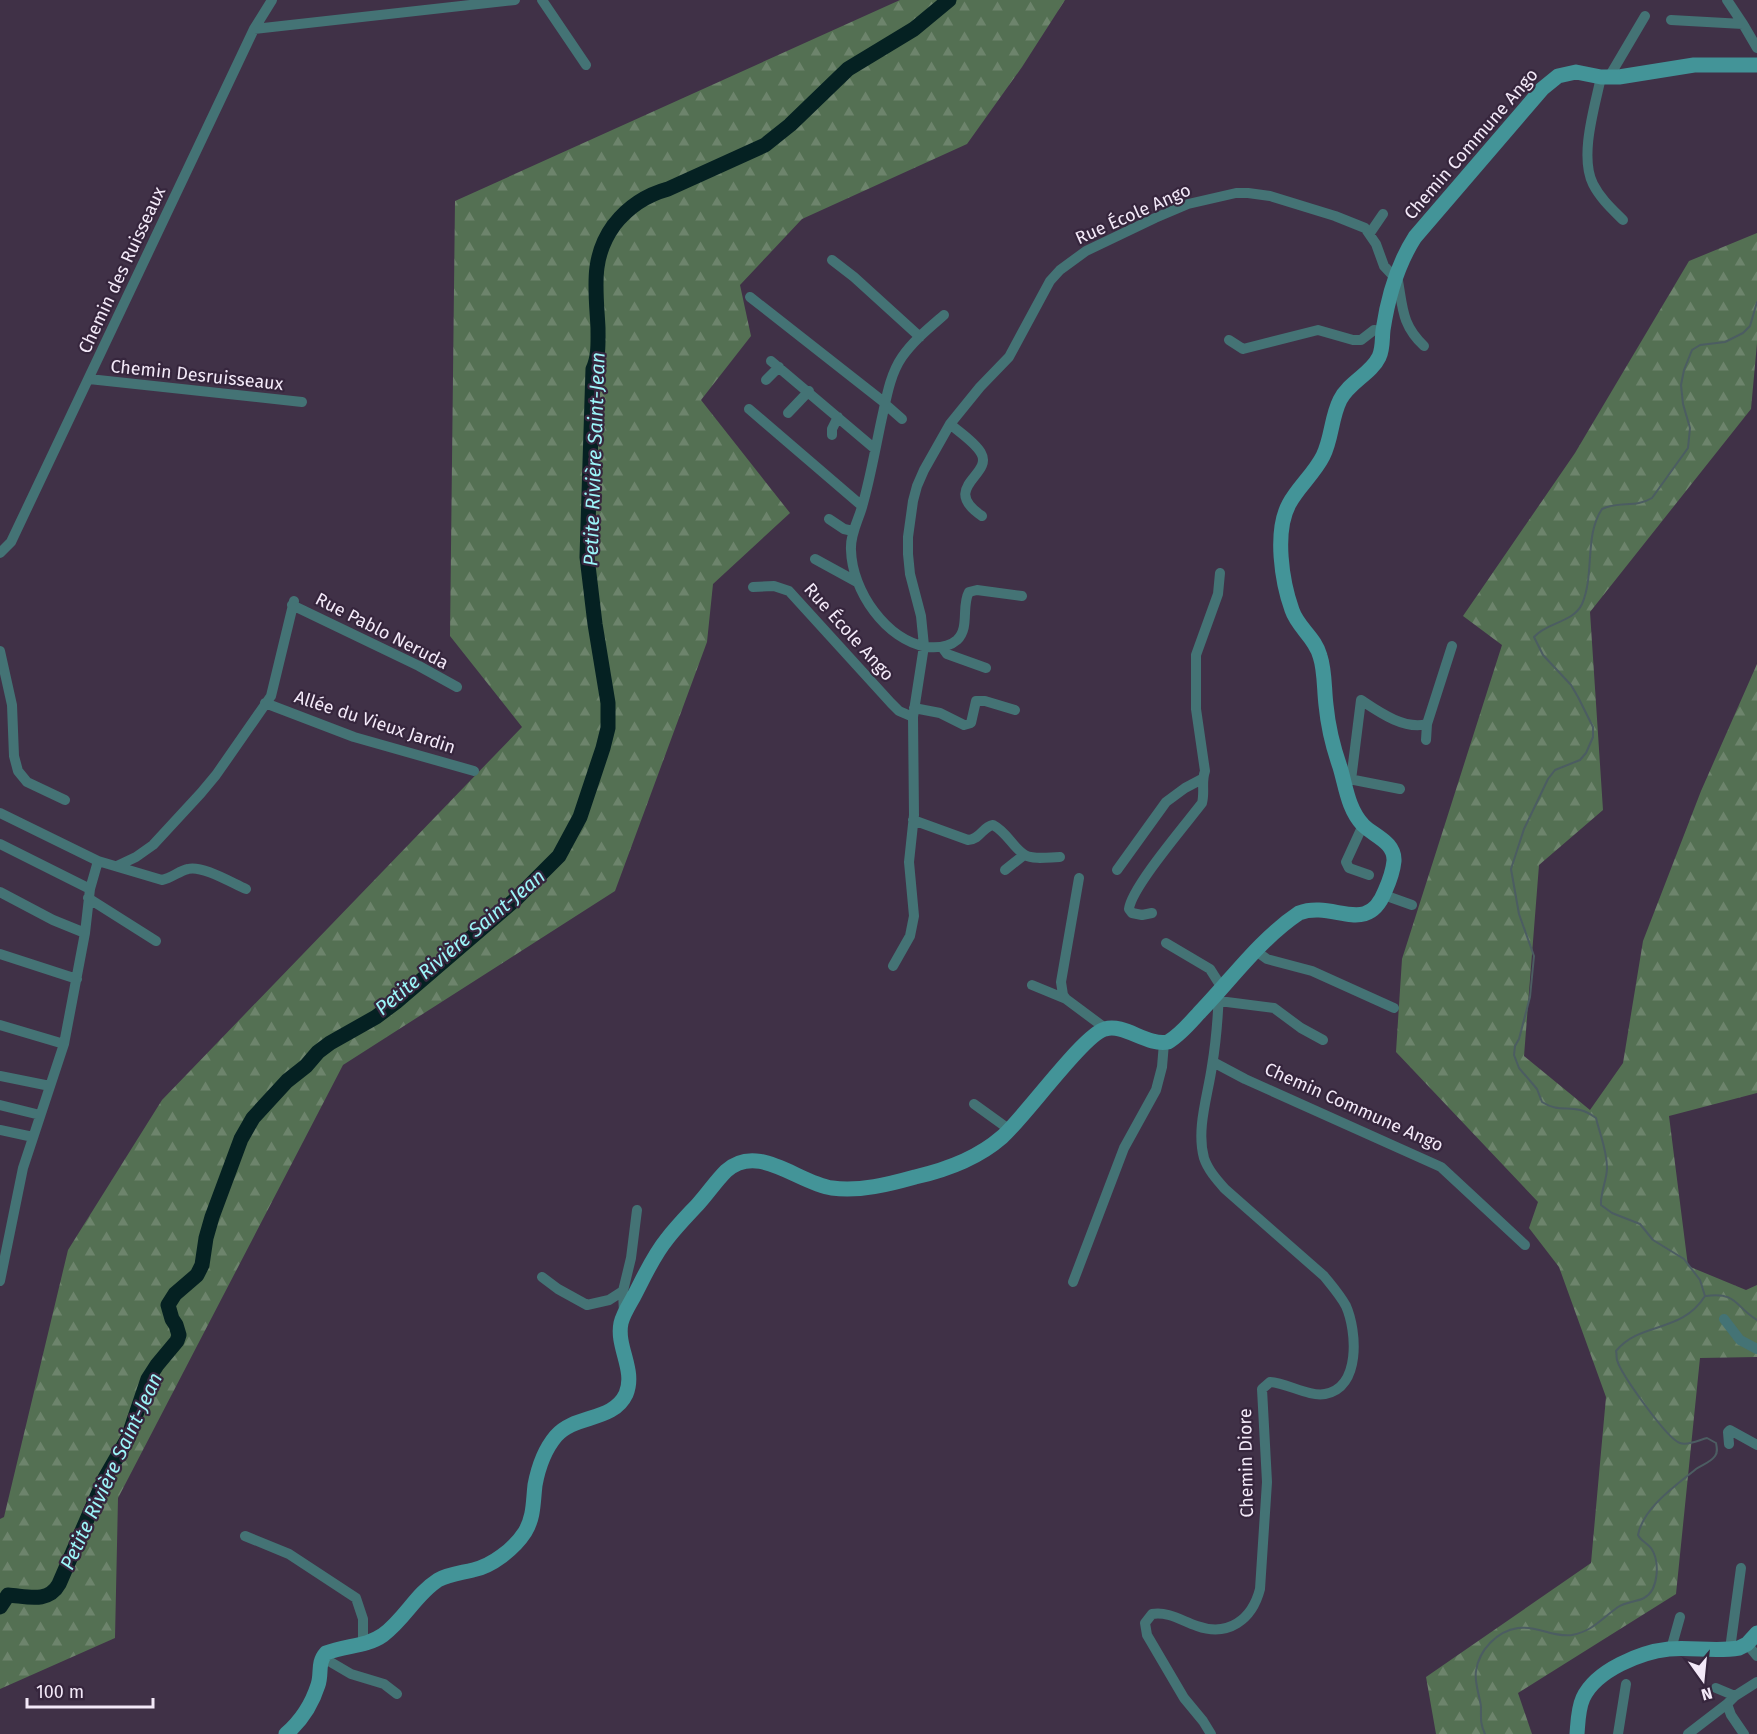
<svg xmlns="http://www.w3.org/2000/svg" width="1757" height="1734" font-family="'Fira Sans',sans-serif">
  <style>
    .forest { fill: url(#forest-firs) }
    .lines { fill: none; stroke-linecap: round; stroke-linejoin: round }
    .stream { stroke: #4c5d62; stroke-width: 2 }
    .river { stroke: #052122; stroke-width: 15 }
    .street { stroke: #447375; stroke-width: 10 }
    .secondary { stroke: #439498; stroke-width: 15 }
    .labels { text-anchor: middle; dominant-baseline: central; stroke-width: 4.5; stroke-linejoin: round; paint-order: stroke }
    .street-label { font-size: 18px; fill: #f3e9f8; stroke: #36263d }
    .water-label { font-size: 20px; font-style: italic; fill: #9cf5f9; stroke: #36263d }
  </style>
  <defs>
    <pattern id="forest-firs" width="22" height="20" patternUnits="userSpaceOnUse" patternTransform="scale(1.5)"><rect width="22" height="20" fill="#547053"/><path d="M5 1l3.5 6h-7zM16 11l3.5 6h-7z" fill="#6d846c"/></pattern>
  </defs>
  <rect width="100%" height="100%" fill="#403147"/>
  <path class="forest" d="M900,0H1065L1022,67L967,144L802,219L740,285L751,336L701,400L790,513L713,584L707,642L615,891L343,1065L118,1498L115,1638L0,1689V1519L4,1517L68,1250L162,1100L522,727L450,636L455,201Z
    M1757,233V343L1751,409L1590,612L1603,810L1539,865L1524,1056L1590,1110L1623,1063L1643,941L1701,791L1757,664V1093L1669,1116L1688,1266L1746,1290L1757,1285V1357L1700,1358L1676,1594L1518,1693L1532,1734H1436L1426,1677L1591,1563L1606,1397L1559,1267L1529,1228L1538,1202L1396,1052L1402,959L1502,645L1463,616L1575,453L1689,261Z"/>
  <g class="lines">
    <path class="stream" d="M1706,1296C1738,1292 1734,1306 1757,1320
      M1485,1734C1480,1724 1481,1717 1481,1707C1480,1696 1474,1683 1476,1671C1479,1650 1497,1631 1518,1628C1537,1625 1553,1638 1572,1635C1593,1631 1601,1619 1618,1607C1626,1602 1636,1602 1644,1598C1659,1590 1660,1561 1651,1548C1647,1543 1641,1541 1638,1535C1643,1508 1675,1486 1696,1469C1702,1465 1711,1462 1715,1456C1718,1452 1717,1448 1716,1443L1707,1438C1699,1440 1688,1446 1680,1443C1667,1439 1621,1374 1617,1360C1616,1357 1617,1354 1616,1351C1641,1321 1681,1334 1705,1296L1700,1280L1684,1259L1653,1240L1640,1224L1612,1213L1601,1205C1600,1193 1607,1180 1607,1168C1607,1150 1600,1135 1596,1118C1574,1101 1562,1115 1542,1102L1537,1089L1519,1068L1514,1055L1515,1046L1519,1039L1530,997L1534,956L1519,914L1511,869L1524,829L1548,779L1555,770L1580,760L1586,753L1593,737V727L1578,697L1571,685L1543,655L1534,637C1547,622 1573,623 1582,604C1595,574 1584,536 1602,509C1618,501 1636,508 1652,498L1688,448L1690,428L1683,404L1681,385L1684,370L1692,350L1700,345L1725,342L1743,333L1750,326L1757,302"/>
    <path class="river" d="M0,1607L8,1595C26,1596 48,1604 59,1584L105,1478L128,1438L148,1379L157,1365L177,1341L179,1335L176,1325L172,1319L168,1305L175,1294L197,1275L202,1265L206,1238L212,1217L241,1139L253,1118L287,1081L306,1066L318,1052L330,1043L376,1017L396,1002L517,898L559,856L580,817L603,748L608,728V703L595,624L587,557L593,369C599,357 598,341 598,328C596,289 590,258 614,225C628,207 646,195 668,189L765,145L790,125L848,69L914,29L949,0"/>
    <path class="street" d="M542,0L586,65
      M1727,0L1743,24
      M1671,20L1743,24L1757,48
      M254,29L515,0
      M1601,77C1595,106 1579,156 1593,184C1600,198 1612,209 1623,220
      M1609,77L1645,16
      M1370,233L1383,214
      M832,260L854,277L920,337
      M750,297L885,403
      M944,315C929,328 913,341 902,357C891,373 887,394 883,413C876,444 871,476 862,507C858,521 850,535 851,550C852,591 886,640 927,647C937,648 949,647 957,640C970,628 961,606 969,592L977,590L1022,596
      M1229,340L1243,349L1318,330L1353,340H1361L1374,330L1383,331
      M771,361L875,449
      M89,379L302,402
      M766,380L779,367
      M885,404L902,419
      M749,409L862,506
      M788,413L809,391
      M950,424C959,432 975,442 981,453C994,475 939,487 982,516
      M832,435V429L838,417
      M829,519L844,529L853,531
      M0,553L11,542L254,29L272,0
      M815,559L857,582
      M753,587L774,586L789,591L891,703L899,711L913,717
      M292,605L419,666L457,687
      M942,647L947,654L986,668
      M0,651L12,705L14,756L18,771L27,782L65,800
      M265,703L354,737L474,771
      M914,708L940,713L964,725L971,723L976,701H985L1015,710
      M1426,740L1427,724
      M1344,778L1400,789
      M1351,780L1361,700C1379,712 1404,730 1427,724L1452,646
      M0,813L98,861L90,889L85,933L64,1044L23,1168L0,1281
      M913,820L968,840C981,839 982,827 993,825C1007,832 1013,848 1025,855C1034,860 1050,857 1060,857
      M1363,825L1346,862L1349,868L1369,875
      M0,844L90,889
      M98,861L162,880C172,878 179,871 188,869C202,865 232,883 246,889
      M117,866L136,857L153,845L201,793L216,775L271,696L294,601
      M1005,870L1024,855
      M1117,870L1166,802L1185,788L1202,779
      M1079,878L1061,982L1063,995L1066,999L1105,1028
      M0,892L53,920L85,933
      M1384,895L1412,905
      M88,898L156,941
      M1152,913L1142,915L1132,913L1129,909C1131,888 1186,824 1202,803C1205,792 1201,782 1205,771L1196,709V655L1218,594L1220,573
      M1166,943L1210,969L1222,988
      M1256,951L1267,959L1312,971L1394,1008
      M0,954L77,979
      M893,966L910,936L914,916L909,862L914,815L913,717L924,646L921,616L910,574L908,554V537L913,501L917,486L924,470L950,424L980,387L1009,357L1050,281L1060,270L1086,251L1155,218L1188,204L1236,193H1248L1270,196L1335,216L1365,228L1376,244L1384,266L1398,281C1403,309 1402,325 1424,346
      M1032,985L1066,999
      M1219,1001L1274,1008L1301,1028L1323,1040
      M0,1025L64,1044
      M1213,1062L1245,1079L1441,1167L1525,1245
      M0,1076L50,1086
      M974,1104L1010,1130
      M0,1105L40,1115
      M0,1130L33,1137
      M542,1277L558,1289L587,1305L609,1300L623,1291
      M1073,1282L1124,1148L1156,1090L1162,1067L1164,1043
      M624,1313L623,1291L631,1258L637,1210
      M1724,1319L1740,1340L1757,1349
      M1729,1444L1728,1432L1730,1430L1757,1445
      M245,1536L289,1554L356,1598L363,1619V1644
      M1747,1644L1757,1656
      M1671,1649L1680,1617
      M1730,1649L1741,1568
      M322,1657L351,1674L384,1684L397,1694
      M1716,1688L1735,1696
      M1211,1734L1203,1721L1184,1698L1147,1635L1145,1623L1152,1614C1168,1611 1182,1621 1197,1626C1228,1637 1252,1620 1260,1589L1267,1482L1262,1389L1270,1382C1287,1383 1309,1397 1325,1394C1361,1388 1357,1331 1346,1306C1340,1295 1332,1286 1324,1276L1225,1189C1217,1180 1208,1170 1204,1158C1196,1129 1208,1095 1212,1066C1216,1042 1218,1017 1219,992
      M1618,1734L1626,1684
      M1688,1734L1727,1704
      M1744,1734L1731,1715L1727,1704L1735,1696L1757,1682"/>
    <path class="secondary" d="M286,1734C301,1721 312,1704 318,1685C322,1674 317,1663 326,1653C345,1645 366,1647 383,1635C404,1620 416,1594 438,1580C449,1574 461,1573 473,1570C492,1566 514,1549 525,1532C534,1517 533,1502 535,1485C538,1469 545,1449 556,1436C575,1414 613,1422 626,1394C636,1370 616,1347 621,1323C623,1314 629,1305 634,1296C644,1277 653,1256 667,1239C677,1226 688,1215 699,1203C708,1193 716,1181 726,1171C758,1142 798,1183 832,1188C859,1192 890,1184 915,1177C946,1170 978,1158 1002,1137C1024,1118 1084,1034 1105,1029C1124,1023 1147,1046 1168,1042C1180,1035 1190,1023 1199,1013C1231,980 1260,939 1299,913C1334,900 1367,937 1385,891C1389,882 1393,871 1394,861C1395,842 1374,836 1363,825C1348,809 1346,787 1340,767C1333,747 1328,726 1326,705C1324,689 1325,671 1320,656C1315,637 1298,628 1292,610C1282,582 1274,532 1289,504C1298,487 1314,474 1323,456C1332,438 1331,418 1340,400C1349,382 1371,374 1379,357C1383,349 1382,339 1383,330C1388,297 1397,265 1415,237L1542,89L1558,76L1576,72L1601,77H1619L1694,65H1757
      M1577,1734C1578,1722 1578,1709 1583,1698C1596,1670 1641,1652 1669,1649C1692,1647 1716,1652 1739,1648L1747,1644L1757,1633"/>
  </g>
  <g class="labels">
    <g class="street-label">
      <text transform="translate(1471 144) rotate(-49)">Chemin Commune Ango</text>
      <text transform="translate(1133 214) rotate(-24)">Rue École Ango</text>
      <text transform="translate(122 270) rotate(-65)">Chemin des Ruisseaux</text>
      <text transform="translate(197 375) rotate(6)">Chemin Desruisseaux</text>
      <text transform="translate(382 631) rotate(27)">Rue Pablo Neruda</text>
      <text transform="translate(849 632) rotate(48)">Rue École Ango</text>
      <text transform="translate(375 722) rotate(18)">Allée du Vieux Jardin</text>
      <text transform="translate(1354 1107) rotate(24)">Chemin Commune Ango</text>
      <text transform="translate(1246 1463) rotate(-91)">Chemin Diore</text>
    </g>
    <g class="water-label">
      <text transform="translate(594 459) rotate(-88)">Petite Rivière Saint-Jean</text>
      <text transform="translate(460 942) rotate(-40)">Petite Rivière Saint-Jean</text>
      <text transform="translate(111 1471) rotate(-65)">Petite Rivière Saint-Jean</text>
    </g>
  </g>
  <g transform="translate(1703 1680) rotate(165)" stroke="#36263d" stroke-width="4.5" paint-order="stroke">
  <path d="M0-4.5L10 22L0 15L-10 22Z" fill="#f3e9f8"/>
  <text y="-9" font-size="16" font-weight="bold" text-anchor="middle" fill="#f3e9f8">N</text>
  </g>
  <path d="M27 1698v9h126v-9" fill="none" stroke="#f3e9f8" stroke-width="3"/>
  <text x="36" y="1698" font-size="18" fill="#f3e9f8" stroke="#36263d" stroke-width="4.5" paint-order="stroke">100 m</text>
</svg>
